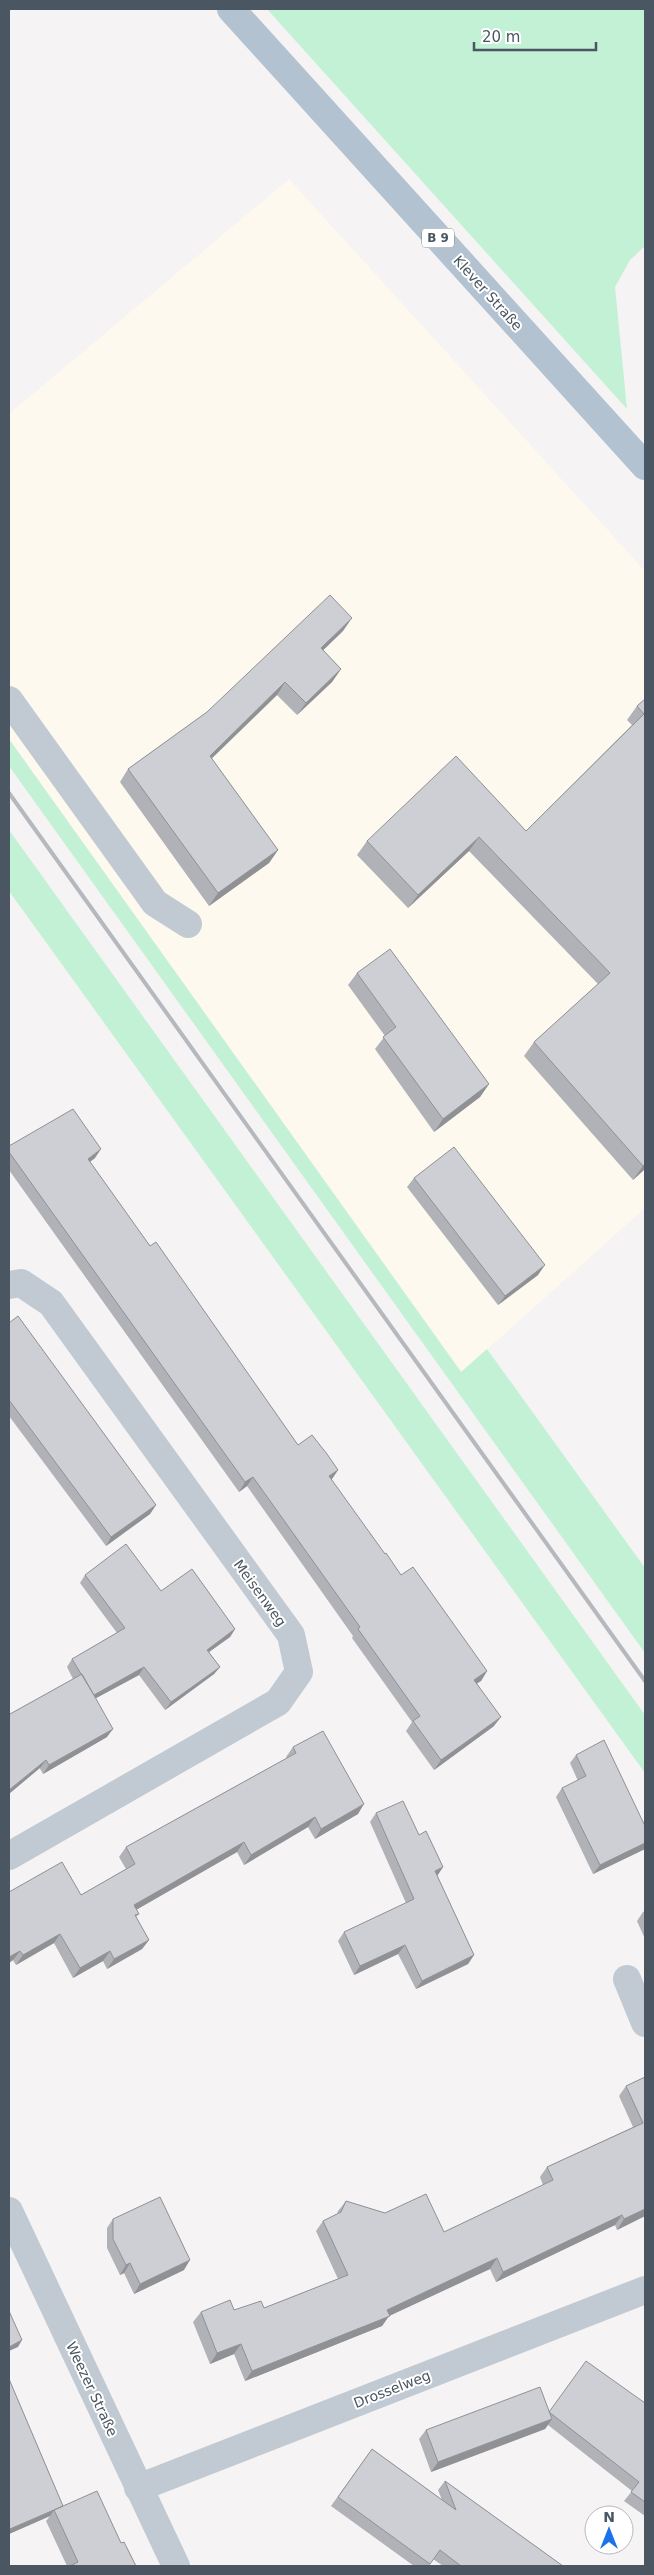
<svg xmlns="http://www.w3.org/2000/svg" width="654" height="2575" font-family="'DejaVu Sans',sans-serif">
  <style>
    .commercial { fill: #fdf9ef }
    .green { fill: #c3f1d5 }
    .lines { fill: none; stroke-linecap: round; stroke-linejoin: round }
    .minor { stroke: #c1cad2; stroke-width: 28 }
    .major { stroke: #b3c2d1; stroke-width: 28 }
    .rail { stroke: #b5b8bd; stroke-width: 4 }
    .wall { fill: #b0b2b7 }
    .shaded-wall { fill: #909195 }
    .building { fill: #cdcfd5; stroke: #909195 }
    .labels { text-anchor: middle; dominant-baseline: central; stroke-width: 4; stroke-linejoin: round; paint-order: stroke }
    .shield { fill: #fff; stroke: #808990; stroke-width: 1 }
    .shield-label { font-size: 12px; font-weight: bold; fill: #4a5661 }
    .street-label { font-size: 14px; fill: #4a5661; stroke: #fff }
  </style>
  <rect width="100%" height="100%" fill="#f5f3f3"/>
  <path class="commercial" d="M289,179L645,571V1208L462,1372L9,739V414Z"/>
  <path class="green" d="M267,9H645V246L630,260L615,287L627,409Z
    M9,739L461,1372L487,1349L645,1568V1653L9,766Z
    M9,830L645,1715V1773L9,891Z"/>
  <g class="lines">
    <path class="minor" d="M9,700L155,903L188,924
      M9,1285L21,1283L51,1303L291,1635L299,1672L278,1702L9,1856
      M627,1979L645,2023
      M9,2211L176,2566
      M138,2488L645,2290"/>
    <path class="major" d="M231,9L645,466"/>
    <path class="rail" d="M9,793L645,1681"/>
  </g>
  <path class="wall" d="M343,631L323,650L341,669L332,682L297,715L277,695L211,758L278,850L269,863L209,906L120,782L128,769L207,712Z
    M645,699V1169L633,1180L524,1056L534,1042L598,984L469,851L408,908L357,855L367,841L526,831L632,725L627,720L637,706Z
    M357,973L489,1084L480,1097L434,1132L375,1049L385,1036L348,985Z
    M9,1146L95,1158L90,1162L109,1189L150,1246L298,1445L338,1470L331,1480L385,1554L401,1575L487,1671L481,1681L477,1683L494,1726L434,1770L406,1731L412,1722L352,1638L353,1636L247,1486L239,1492L9,1170Z
    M414,1178L538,1275L498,1305L407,1187Z
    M9,1323L156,1505L150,1514L106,1546L9,1416Z
    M85,1575L161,1591L235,1629L230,1637L209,1652L220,1667L214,1674L165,1710L139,1675L96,1698L107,1737L43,1774L10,1714L73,1679L67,1667L72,1659L117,1633L80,1583Z
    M293,1747L358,1814L315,1839L308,1827L244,1865L237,1852L136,1910L139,1914L136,1917L149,1940L142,1949L107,1969L103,1961L73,1978L54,1943L16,1965L13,1960L9,1963V1892L81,1895L126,1869L119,1857L126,1847L287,1758L286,1757Z
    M576,1755L645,1826V1849L593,1874L556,1797L562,1788L578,1781L570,1763Z
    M376,1813L419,1835L443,1867L437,1876L474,1955L468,1964L416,1989L398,1954L354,1975L338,1941L344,1932L406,1903L370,1822Z
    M645,1911V1939L637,1921L643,1912Z
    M645,2077V2216L617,2230L615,2225L496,2282L490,2269L389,2316L382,2326L245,2381L234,2354L210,2364L193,2322L201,2312L264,2308L338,2279L316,2231L323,2221L337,2214L338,2211L346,2201L444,2232L543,2185L540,2177L547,2167L633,2127L619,2096L626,2086Z
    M113,2219L184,2270L134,2294L124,2273L120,2275L107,2248V2228Z
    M9,2379L63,2506L121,2543L136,2566H67L46,2521L50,2516L9,2534Z
    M645,2403V2516L624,2501L632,2491L548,2425L545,2429L431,2472L419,2439L426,2430L549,2412Z
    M372,2449L442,2500L438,2490L445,2481L563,2566H443L433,2559L429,2566H414L331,2506Z"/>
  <path class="shaded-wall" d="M352,618L343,631L312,661L321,648Z
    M341,669L332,682L297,715L306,703Z
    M285,682L277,695L201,769L210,756Z
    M479,837L469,851L408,908L418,895Z
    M278,850L269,863L209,906L218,893Z
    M489,1084L480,1097L434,1132L443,1119Z
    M101,1149L95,1158L81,1168L88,1159Z
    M645,1164V1169L633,1180L643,1166Z
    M545,1265L538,1275L498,1305L505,1296Z
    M338,1470L332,1479L322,1486L329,1476Z
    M253,1477L247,1486L239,1492L245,1482Z
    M156,1505L150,1514L106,1546L111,1537Z
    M235,1629L230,1637L202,1657L207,1650Z
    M144,1667L139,1675L87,1703L93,1695Z
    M220,1667L214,1674L165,1710L171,1702Z
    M487,1671L481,1681L468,1689L474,1680Z
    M501,1717L494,1726L434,1770L441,1760Z
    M113,1729L107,1737L43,1774L49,1765Z
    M46,1760L40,1768L9,1794V1790Z
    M364,1804L358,1814L315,1839L321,1829Z
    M315,1817L308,1827L244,1865L251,1855Z
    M244,1842L237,1852L127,1915L134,1905Z
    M645,1843V1849L593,1874L600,1865Z
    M443,1867L437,1876L435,1871Z
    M60,1934L54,1943L16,1965L23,1955Z
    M149,1940L142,1949L107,1969L114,1959Z
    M405,1945L398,1954L354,1975L360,1966Z
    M20,1951L13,1960L9,1963V1957Z
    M110,1951L103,1961L73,1978L80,1968Z
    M474,1955L468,1964L416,1989L422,1981Z
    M645,2209V2216L617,2230L624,2219Z
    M622,2215L615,2225L496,2282L503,2272Z
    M497,2258L490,2269L389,2316L382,2326L245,2381L252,2371L387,2310Z
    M190,2260L184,2270L134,2294L140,2284Z
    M130,2263L124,2273L120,2275L126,2265Z
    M22,2340L18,2347L9,2351V2347Z
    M241,2344L234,2354L210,2364L217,2353Z
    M552,2419L545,2429L431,2472L438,2462Z
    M63,2506L54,2510L50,2516L9,2534L10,2529Z"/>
  <path class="building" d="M330,595L352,618L321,648L341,669L306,703L285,682L210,756L278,850L218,893L128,769L207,712Z
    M645,699V1164L643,1166L534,1042L610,973L479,837L418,895L367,841L456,756L526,831L644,714L637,706Z
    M390,949L489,1084L443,1119L383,1037L396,1027L357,973Z
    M73,1109L101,1149L88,1159L150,1246L156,1242L298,1445L312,1435L327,1454L338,1470L329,1476L385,1554L386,1553L401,1575L413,1567L487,1671L474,1680L501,1717L441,1760L413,1721L420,1716L358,1629L360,1627L253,1477L245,1482L9,1152V1146Z
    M454,1147L545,1265L505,1296L414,1178Z
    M18,1316L156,1505L111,1537L9,1400V1323Z
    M126,1544L161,1591L192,1569L235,1629L207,1650L220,1667L171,1702L144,1667L94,1695L72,1659L125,1628L85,1575Z
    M82,1674L113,1729L49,1765L46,1760L9,1790V1711L10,1714Z
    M323,1731L364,1804L321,1829L315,1817L251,1855L244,1842L134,1905L139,1914L135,1915L149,1940L114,1959L110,1951L80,1968L60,1934L23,1955L20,1951L9,1957V1892L62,1862L81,1895L135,1864L126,1847L296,1753L293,1747Z
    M604,1740L645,1826V1843L600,1865L562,1788L586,1776L576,1755Z
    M403,1801L419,1835L426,1831L443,1867L435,1871L474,1955L422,1981L405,1945L360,1966L344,1932L414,1899L376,1813Z
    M645,2077V2209L624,2219L622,2215L503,2272L497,2258L387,2310L390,2316L252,2371L241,2344L217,2353L201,2312L230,2300L234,2310L261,2301L264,2308L348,2275L323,2221L341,2212L346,2201L385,2213L426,2194L444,2232L553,2180L547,2167L643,2123L626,2086Z
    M160,2197L190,2260L140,2284L130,2263L126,2265L113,2239V2219Z
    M9,2311L22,2340L9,2347Z
    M586,2361L645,2403V2502L631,2492L639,2482L549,2412Z
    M9,2379L63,2506L10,2529L9,2527Z
    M540,2387L552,2419L438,2462L426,2430Z
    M372,2449L456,2510L445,2481L563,2566H461L440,2550L430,2564L338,2497Z
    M97,2491L121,2543L124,2542L136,2566H70L78,2562L54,2510Z"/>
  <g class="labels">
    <rect class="shield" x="422" y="228.5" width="32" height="19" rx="4"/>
    <g class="shield-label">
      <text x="438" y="238">B 9</text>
    </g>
    <g class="street-label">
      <text transform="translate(488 293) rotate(48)">Klever Straße</text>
      <text transform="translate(260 1593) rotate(54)">Meisenweg</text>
      <text transform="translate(92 2389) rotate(65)">Weezer Straße</text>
      <text transform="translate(392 2389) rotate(-21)">Drosselweg</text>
    </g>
  </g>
  <rect width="654" height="2575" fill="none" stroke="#4a5661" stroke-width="20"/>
  <g transform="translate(609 2530)"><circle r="24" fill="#ffffff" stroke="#b7bbc0"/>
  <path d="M0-4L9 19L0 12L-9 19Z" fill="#1a73e8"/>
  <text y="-8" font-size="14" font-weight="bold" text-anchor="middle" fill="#4a5661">N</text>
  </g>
  <path d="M474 42v8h122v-8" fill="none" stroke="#4a5661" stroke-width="2.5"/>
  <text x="482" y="42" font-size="15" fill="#4a5661" stroke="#ffffff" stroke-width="4" paint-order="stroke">20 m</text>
</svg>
